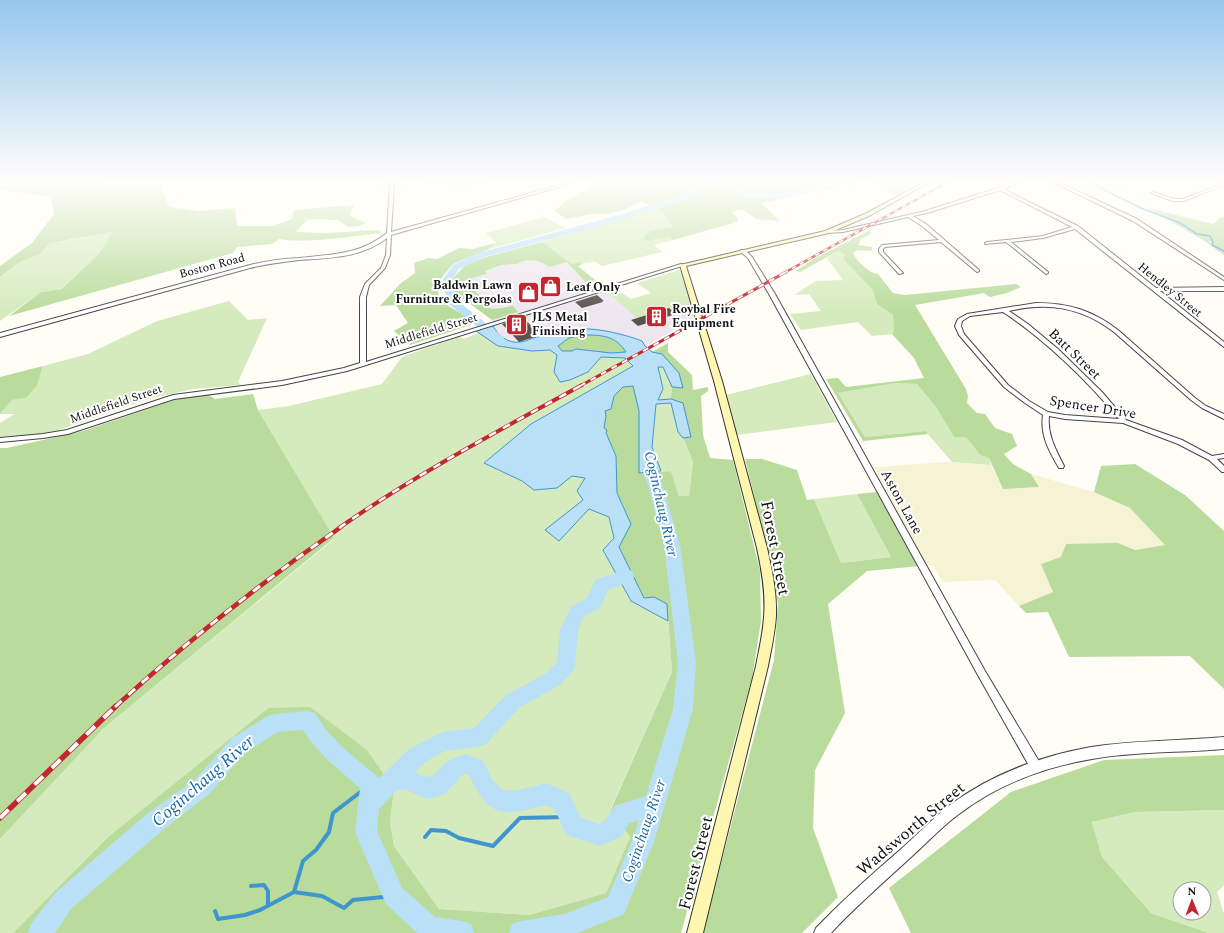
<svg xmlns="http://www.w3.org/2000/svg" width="1224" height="933" font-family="Spectral,serif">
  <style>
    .industrial { fill: #eee6ef }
    .farmland { fill: #f6f3d4 }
    .green { fill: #d5ebbd; fill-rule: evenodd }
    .forest { fill: #b9dc9c }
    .water { fill: #b9e0f7; stroke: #3f96cf; fill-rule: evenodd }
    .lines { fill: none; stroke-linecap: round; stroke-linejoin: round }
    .stream-far1 { stroke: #3f96cf; stroke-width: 1.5 }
    .stream { stroke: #3f96cf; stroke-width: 4 }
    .river { fill: #b9e0f7; fill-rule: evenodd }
    .building { fill: #5a524d }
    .minor-casing { stroke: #444; stroke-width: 2 }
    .tertiary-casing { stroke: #444; stroke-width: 2 }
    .secondary-casing { stroke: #333; stroke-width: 2 }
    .minor { fill: #fff; fill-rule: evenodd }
    .tertiary { fill: #fff; fill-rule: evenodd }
    .secondary { fill: #fff6b0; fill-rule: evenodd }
    .rail-far4-casing { stroke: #c4262e; stroke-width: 2.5 }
    .rail-far3-casing { stroke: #c4262e; stroke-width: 3 }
    .rail-far2-casing { stroke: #c4262e; stroke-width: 4 }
    .rail-far1-casing { stroke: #c4262e; stroke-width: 4.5 }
    .rail-casing { stroke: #c4262e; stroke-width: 5.5 }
    .rail-far4 { stroke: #fff; stroke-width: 1.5; stroke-dasharray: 4.5; stroke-linecap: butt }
    .rail-far3 { stroke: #fff; stroke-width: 2; stroke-dasharray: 6; stroke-linecap: butt }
    .rail-far2 { stroke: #fff; stroke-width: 2.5; stroke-dasharray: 8; stroke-linecap: butt }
    .rail-far1 { stroke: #fff; stroke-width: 3; stroke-dasharray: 9; stroke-linecap: butt }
    .rail { stroke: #fff; stroke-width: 4; stroke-dasharray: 12; stroke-linecap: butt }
    .labels { text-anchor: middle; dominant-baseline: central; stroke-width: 4; stroke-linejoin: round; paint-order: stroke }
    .far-street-label { font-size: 12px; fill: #111; stroke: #fff }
    .far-poi-label { font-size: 12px; font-weight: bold; fill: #111; stroke: #fff; text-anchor: start }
    .street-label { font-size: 14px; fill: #111; stroke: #fff }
    .water-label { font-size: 15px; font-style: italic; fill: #1768a6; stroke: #fff }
    .near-street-label { font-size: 17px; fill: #111; stroke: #fff }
    .near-water-label { font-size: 18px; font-style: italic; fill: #1768a6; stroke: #fff }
  </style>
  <rect width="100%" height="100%" fill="#fffdf5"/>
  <path class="industrial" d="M527,260L538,261L550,267L567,262L587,284L595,280L609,289V295L669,309L676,314L686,311L688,315H693L695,319L645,346L633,337L590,329H581L538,337L520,342H512L497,333L493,326L492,320L517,312L506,306L492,309L464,280L487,274L484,271L501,265L516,264Z"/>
  <path class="farmland" d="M949,462L991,465L1003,489L1039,487L1031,474L1094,492L1130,508L1166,545L1135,550L1118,543L1053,592L1019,606L995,580L942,582L933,565L927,566L874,467Z"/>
  <path class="green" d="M429,183H489L453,192L447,186L427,188Z
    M656,208L662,211L673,227L650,231L651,240L670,237L673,240L654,245L662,252L602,266L594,261L582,264L579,262L572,264L542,242Z
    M544,217L566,228L489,249L496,243L486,233Z
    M114,232L100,252L84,268L60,289L41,292L0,321V277L18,263L40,254L49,243Z
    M838,251L846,255L844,259L872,289L877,304L893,315L894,331L892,334L872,336L858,322L801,330L790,314L821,311L809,294L794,295L816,281L843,280L827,258Z
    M679,270L681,271L694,314L692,316L688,315L685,310L676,314L669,309L637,318L606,291L609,289L622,293L631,299L651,293L637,283Z
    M229,301L248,320L267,318L238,382L241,385L193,389L148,399L53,432L26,436L0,437V423L14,414H0L12,400L26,398L37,386L43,366L88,354L157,321Z
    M479,333L498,346L532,351L551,350L557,355L554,372H588L601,357L625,358L633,366L531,424L484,463L522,481L534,490L556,488L572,476L585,478L583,500L546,530L559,541L589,509L609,517L614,538L603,550L630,600L668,621L672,672L611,808L630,837L606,893L529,915L439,909L394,846L390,822L394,789L268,708L108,837L13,933H0V839L104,728L334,539L258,410L289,406L382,384L402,357L460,336L463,339Z
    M658,367H663L672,387V399L683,439L693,462L689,496H679L671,471H661L652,447L655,404L663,389Z
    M811,374L837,422L737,435L726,395Z
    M896,383L917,384L936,407L954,437H966L980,455L989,458L991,465L952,462L925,431L865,437L838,393Z
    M857,494L891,557L841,563L814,499Z
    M1224,810V885L1217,892L1224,914V933H1208L1151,913L1102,857L1092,822L1135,812ZM1180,889H1204V913H1180Z"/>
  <path class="forest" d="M0,183L160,184L169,207L199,211L235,208L237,226H272L292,219L294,210L354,205L350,216L366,223L359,226L349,227L338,220L309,219L303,224L296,232L326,233L379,230L381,233C348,236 312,244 279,239L272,244L237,247L233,253L9,316L41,292L61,289L84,268L100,252L113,232L49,243L40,254L18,263L0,277V266L32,243L54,214L51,197L0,190Z
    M596,183H859L761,203L780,221L756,219L742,209L732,212L739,220L733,223L673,240L669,237L651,240H645L644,237L650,231L673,227L662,211L641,201L624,210L607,214H592L566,219L554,211C566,201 576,193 591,188L589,186Z
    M870,183H917L896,195Z
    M1147,208L1214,224L1219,218L1224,217V255L1203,240Z
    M870,230L871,234L861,239L858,245L872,247V251L857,250L853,253C857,262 869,273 878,274L893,293L905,295L1016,284L1021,287L1007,293L990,297L984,293L915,305L966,389L968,396L967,403L977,413L985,414L995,428L1012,434L1017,446L1004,454L1013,464L1031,474L1039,487L1003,489L989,458L980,455L966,437H954L936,407L917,384L896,383L838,393L865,437L925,431L928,434L863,441L826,379L838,378L846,387L924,378L914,358L892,334L894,331L893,315L877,304L872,289L843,259L846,255L838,251L800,272L796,271L812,260Z
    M542,242L572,264L579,262L582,264L578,266L595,280L587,284L567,262L550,267L538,261L527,260L516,264L501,265L485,271L487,274L465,280L492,309L513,306L518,312L492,320L454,292L450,282L465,265L486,257Z
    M496,243L489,249L453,264L437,283L440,301L469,318L471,325L410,345L394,331L408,323L396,305L380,306L400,284L415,273L414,263L428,258L437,259L459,248L473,249Z
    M582,335C601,335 614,335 627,352L611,353L576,349L572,351H562L558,346L569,338Z
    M668,343V352L692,375L693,390L708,387V391L701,396L703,435L710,458L733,460L760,571L761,621L752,678L681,933H13L108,837L268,708L310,707L367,750L394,789L390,822L394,846L439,909L529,915L606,893L630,837L611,809L672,672L667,604L644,598L619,547L631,524L617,493L616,456L604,428L606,416L605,410L611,409L614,396L623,387L633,386L639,411V473L671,471L679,496H689L693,462L683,438L691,437L683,403L671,399L672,387H683C678,371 669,356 652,352Z
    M43,366L37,386L26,398L12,400L0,414V377Z
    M253,394L258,410L334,538L104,728L0,839V448H7L83,431L177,399L209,395L215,399Z
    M745,459H762L797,470L807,500L814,499L841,563L891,557L857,494L877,492L920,566L867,571L828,604L845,713L815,770L813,828L838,897L802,933H703L774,660L778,604L773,572Z
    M1135,464L1185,495L1224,531V689L1190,656L1069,657L1048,612L1026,613L1019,606L1053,592L1041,564L1061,557L1066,544L1118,543L1135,550L1165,545L1130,508L1094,492L1101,466Z
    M1224,755V810L1135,812L1092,822L1102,857L1151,913L1208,933H911L889,888L1011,792L1104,760Z"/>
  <path class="water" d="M493,326C498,335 508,344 520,342C526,342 531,338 537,337C552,335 567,329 582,329C599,328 627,335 642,341L645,346L652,352L662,354L679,373L683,388L672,387L663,367H658L663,389L658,400L671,399L683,403L691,437L683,438L678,432L671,403L656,404L652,447L661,471L639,473V411L633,386L623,387L614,396L611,409L605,411L606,416L604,428L607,430L606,433L616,456L617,493L631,524L619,547L644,598L654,597L667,604L668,621L631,601L603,550L614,538L609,517L589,509L559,541L545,530L583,500L577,491L585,478L572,476L557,488L534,490L522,481L484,463L531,424L633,366L625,358L601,357L588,372L570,380L560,382L554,372L557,355L550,350L532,351L498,346L476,331ZM582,335C601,335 615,335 626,352L611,353L576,349L572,351H562L558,346L569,338Z"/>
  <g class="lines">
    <path class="stream-far1" d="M1094,183L1104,190L1141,208L1180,223L1197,234L1210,236L1213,242L1212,245L1224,251"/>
    <path class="stream" d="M425,837L431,830L446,831L459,838L493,846L520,818L569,817
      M251,886L264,885L268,891V905
      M294,892L303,861L316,850L329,832L333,813L371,784
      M215,911L218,919L245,915L260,910L294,892L322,896L344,908L353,900L394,896"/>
    <path class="river" d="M835,183H849L848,185L797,196L748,199L724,188H711L700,192L690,198L625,219L484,257L459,269L451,282L459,302L502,336L504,338L502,340H494L450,305L441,282L453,265L478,253L619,215L684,194L694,188L708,184H725L739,188L749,194L797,192Z
      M648,449L653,451L655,454L656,464L680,545L696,663L693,709L654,842L624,914L578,933H509L512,924L521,921L565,914L608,897L632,841L639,820L629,823L622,836L600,846L566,835C563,828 557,811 552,808C545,804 541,806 534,808C495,818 486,810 469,775L466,774L461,776L447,792L440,796L427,799L404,789L396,791L379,809L377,831L402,888L435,917L462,921L471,924L474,933H417L386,904L355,832L360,788C339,770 318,754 303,730L278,732L246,752L209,794L164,829L71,909L55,933H28L31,924L55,893L148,813L195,780L232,738L268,716L275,714L308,711L315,713L326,730L342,747L379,778L409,749L443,732L474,728L505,696L546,673L557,662L560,630L571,607L587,598L595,580L626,569L632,571L634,576L632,581L608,590L600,608L583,617L578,630L575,665L573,671L560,685L519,708L486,744C473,749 459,748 446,751C435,755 423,763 415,772C433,783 434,773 446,763C451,758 460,756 466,754L483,761L492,779L502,790L515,791L546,783L569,793L581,818L599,824L606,820L614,806L646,796L673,709L678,663L664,545L642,464L641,454L643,451Z"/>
  </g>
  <path class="building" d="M597,295L604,301H602L603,302L582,308L575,302Z
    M669,308L676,314L638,326L631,320Z
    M523,318L541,335L519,342L502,324Z"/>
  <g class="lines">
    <defs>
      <path id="minor" d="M390,183H394L391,232L567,183H573L391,235L390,255L385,268L369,285L366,297V362L681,264L685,265L347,371L282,385L174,399L68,434L43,438L0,442V438L43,434L67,430L173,395L282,381L344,368L360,363V297L365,284L381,268L386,255L387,238C362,258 329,258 299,260C282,262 266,264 250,268L0,337V333L250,265C266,261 282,259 299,258C333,254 359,255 387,233Z
        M1014,183H1019L1003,189L1078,226L1156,288L1224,287V291H1160L1224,342V347L1075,229L1043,238L1011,242L1048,272V273L1046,274L1006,242L985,244V243L987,242L1043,236L1072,227L1000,190L927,213L913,216L926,224L979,270V271L977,272L941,242L885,247L883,249V252L903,273L899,274L879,252V249L882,245L939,240L922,226L908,217L843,232L827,233L825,232L827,231L843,230L925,211Z
        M1055,183H1060L1137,219L1224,277V280L1133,221Z
        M1224,183V185L1184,201H1173L1151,193L1153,192L1174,199H1183Z
        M741,250H745L752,257L775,294L985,671L1040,763L1041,767L1040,771L1036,772L1032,771L979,677L769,294L748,258L741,252Z
        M1036,303C1068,303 1092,310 1118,330L1195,398L1206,406L1224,414V419L1202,408L1191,400L1114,332C1092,315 1065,305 1036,307C1027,307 1018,309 1009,311L1028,324L1058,349L1102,392L1126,420L1182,440L1212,456L1224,454V458L1217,459L1224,466V472H1222L1209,460L1178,444L1123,423L1065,419L1049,416C1047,435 1056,450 1064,466L1063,468H1059C1049,451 1040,435 1043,415L1025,403L1004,387L959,335L955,326L958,319L967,314ZM1003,312C1044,339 1087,380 1119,419L1065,415L1048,412L1029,401L1008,385L964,334L961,326L962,321L970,316Z"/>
      <path id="tertiary" d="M1224,737V749C1180,753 1135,751 1092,759C1044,767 997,785 959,814C941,827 926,844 910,858C883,883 855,907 831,933H814L816,928C843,900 871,875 900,850C917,835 932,819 950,805C990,775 1041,756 1091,747C1135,740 1180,741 1224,737Z"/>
      <path id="secondary" d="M923,183H928L871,215L829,233L686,266L722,381L767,548C772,570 777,593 776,616C775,633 771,650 768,666L703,933H687L756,666C759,650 763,633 764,617C766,594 762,571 757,548L714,381L680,265L825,231L867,213Z"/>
    </defs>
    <use href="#minor" class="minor-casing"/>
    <use href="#tertiary" class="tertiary-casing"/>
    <use href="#secondary" class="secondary-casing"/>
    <use href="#minor" class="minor"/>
    <use href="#tertiary" class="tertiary"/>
    <use href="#secondary" class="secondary"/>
    <defs>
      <path id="rail-far4" d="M784,273L946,183"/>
      <path id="rail-far3" d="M580,386L786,272"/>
      <path id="rail-far2" d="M339,528C416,474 500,430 582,385"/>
      <path id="rail-far1" d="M115,707C186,642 262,582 341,527"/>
      <path id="rail" d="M0,818L116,706"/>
    </defs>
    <use href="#rail-far4" class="rail-far4-casing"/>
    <use href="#rail-far3" class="rail-far3-casing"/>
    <use href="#rail-far2" class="rail-far2-casing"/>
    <use href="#rail-far1" class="rail-far1-casing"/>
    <use href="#rail" class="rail-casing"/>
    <use href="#rail-far4" class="rail-far4"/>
    <use href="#rail-far3" class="rail-far3"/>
    <use href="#rail-far2" class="rail-far2"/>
    <use href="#rail-far1" class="rail-far1"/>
    <use href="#rail" class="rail"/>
  </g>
  <linearGradient id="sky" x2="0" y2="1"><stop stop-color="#95c6ee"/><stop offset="0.58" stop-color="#fffefa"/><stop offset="1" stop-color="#fffefa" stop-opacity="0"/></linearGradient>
  <rect width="1224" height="313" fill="url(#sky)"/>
  <defs>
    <symbol id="shop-square" viewBox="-11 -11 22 22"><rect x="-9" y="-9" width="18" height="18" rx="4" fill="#c4262e" stroke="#fff"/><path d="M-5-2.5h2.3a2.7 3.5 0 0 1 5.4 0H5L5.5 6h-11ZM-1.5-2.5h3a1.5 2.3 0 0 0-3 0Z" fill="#fff"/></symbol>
    <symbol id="building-square" viewBox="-11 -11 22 22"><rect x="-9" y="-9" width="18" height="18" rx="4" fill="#c4262e" stroke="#fff"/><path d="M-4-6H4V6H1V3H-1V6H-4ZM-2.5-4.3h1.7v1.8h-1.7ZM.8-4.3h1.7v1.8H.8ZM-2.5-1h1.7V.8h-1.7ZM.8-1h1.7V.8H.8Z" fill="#fff"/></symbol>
  </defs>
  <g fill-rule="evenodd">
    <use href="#shop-square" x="538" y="274" width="25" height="25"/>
    <use href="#shop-square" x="516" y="280" width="25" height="25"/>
    <use href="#building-square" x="644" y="304" width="25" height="25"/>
    <use href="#building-square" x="504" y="312" width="25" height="25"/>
  </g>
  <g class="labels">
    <g class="far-street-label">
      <text transform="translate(212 266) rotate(-15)">Boston Road</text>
      <text transform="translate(1170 290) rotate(39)">Hendley Street</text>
      <text transform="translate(431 331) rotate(-17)">Middlefield Street</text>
      <text transform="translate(116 404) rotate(-19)">Middlefield Street</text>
    </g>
    <g class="far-poi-label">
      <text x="512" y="285" text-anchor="end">Baldwin Lawn<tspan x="512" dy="14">Furniture &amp; Pergolas</tspan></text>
      <text x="566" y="287">Leaf Only</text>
      <text x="672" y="309">Roybal Fire<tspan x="672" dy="14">Equipment</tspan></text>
      <text x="532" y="317">JLS Metal<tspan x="532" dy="14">Finishing</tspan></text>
    </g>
    <g class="street-label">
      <text transform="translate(1075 354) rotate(44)">Batt Street</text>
      <text transform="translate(1093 407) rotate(9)">Spencer Drive</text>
      <text transform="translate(902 502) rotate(61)">Aston Lane</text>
    </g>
    <g class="water-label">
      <text transform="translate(661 504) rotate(77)">Coginchaug River</text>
      <text transform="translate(644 831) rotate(-71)">Coginchaug River</text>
    </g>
    <g class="near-street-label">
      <text transform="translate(775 548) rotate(79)">Forest Street</text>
      <text transform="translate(911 829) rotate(-40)">Wadsworth Street</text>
      <text transform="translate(696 863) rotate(-76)">Forest Street</text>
    </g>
    <g class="near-water-label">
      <text transform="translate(203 781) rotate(-41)">Coginchaug River</text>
    </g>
  </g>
  <g transform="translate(1192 901) rotate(359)"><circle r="19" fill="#ffffff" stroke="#a0a0a0"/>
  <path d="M0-3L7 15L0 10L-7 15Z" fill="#c4262e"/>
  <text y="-6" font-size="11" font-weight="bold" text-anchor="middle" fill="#111111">N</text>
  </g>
</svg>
